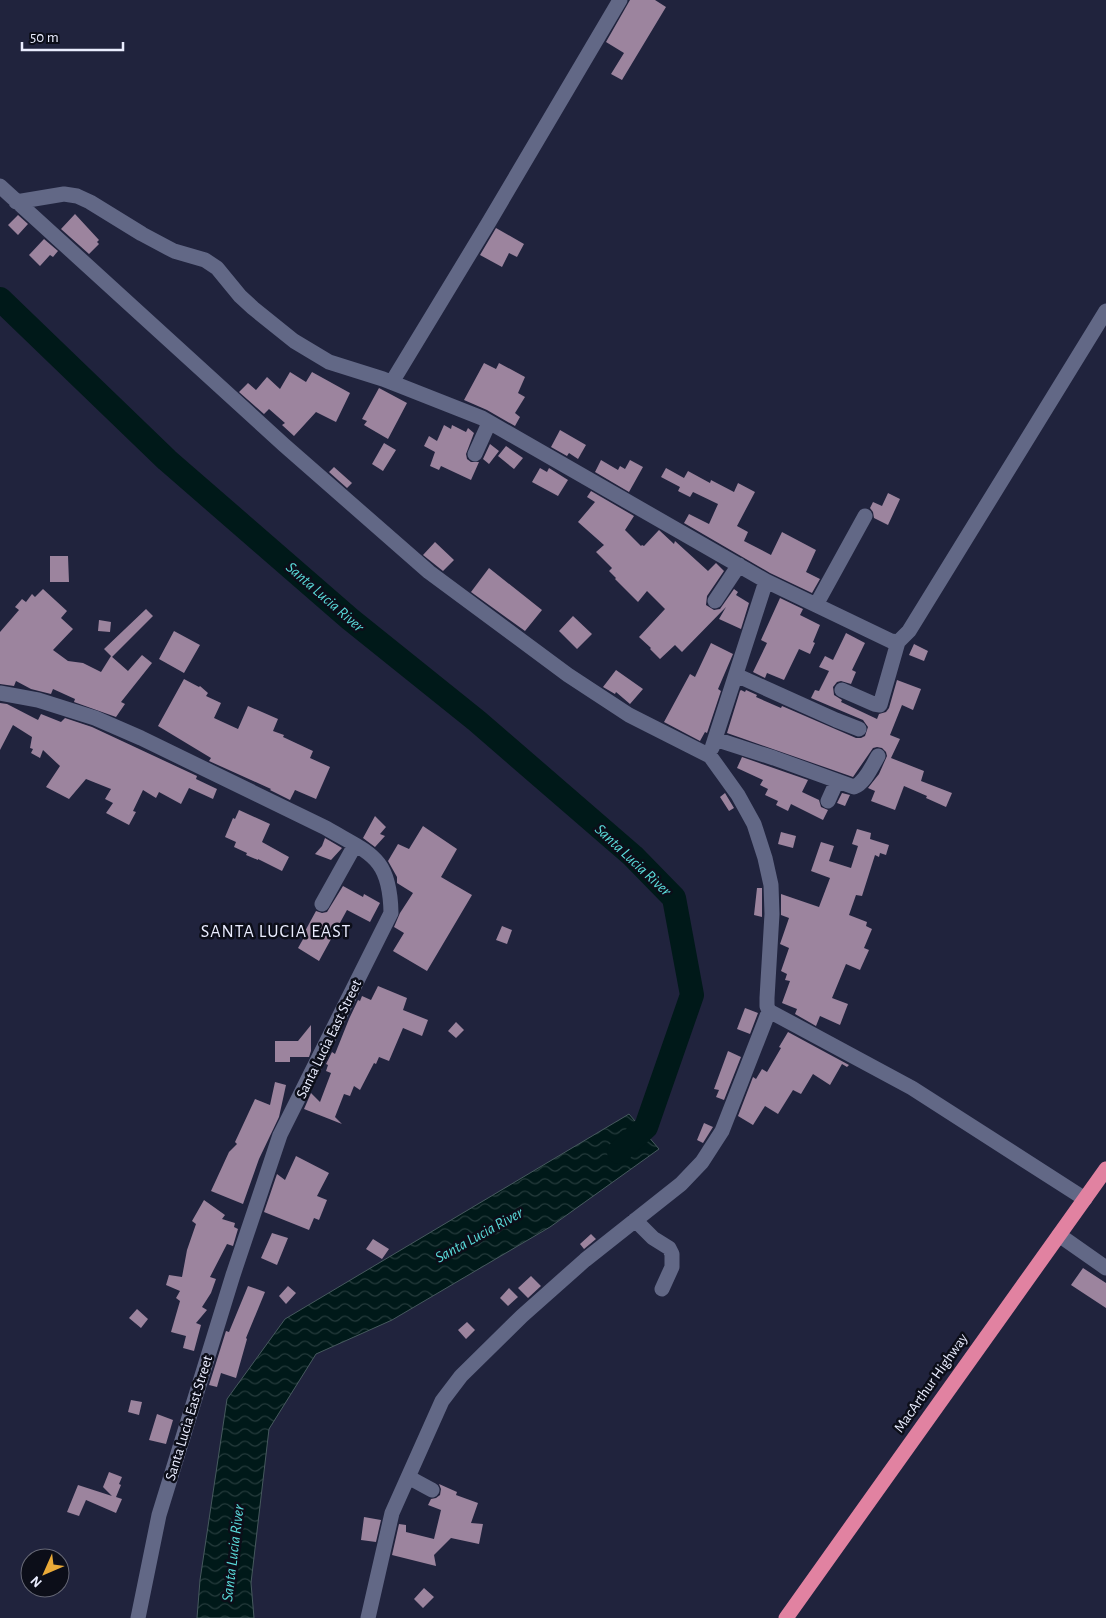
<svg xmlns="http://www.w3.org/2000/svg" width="1106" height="1618" font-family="'Alegreya Sans',sans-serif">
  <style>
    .water { fill: url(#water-waves); stroke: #46595e }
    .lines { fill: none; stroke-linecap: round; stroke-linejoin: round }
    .river { stroke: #001919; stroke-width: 24 }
    .building { fill: #9c849e }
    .minor { stroke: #626886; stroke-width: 15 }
    .highway { stroke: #e182a1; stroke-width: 15 }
    .labels { text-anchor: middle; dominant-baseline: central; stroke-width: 5; stroke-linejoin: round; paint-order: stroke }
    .street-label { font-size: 15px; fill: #eaedff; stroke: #0c0e19 }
    .water-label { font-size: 16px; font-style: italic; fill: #5adada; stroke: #0c0e19 }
    .quarter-label { font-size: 18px; letter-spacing: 1px; fill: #eaedff; stroke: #0c0e19 }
  </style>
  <defs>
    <pattern id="water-waves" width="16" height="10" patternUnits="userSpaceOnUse" patternTransform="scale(1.25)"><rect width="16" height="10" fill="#001919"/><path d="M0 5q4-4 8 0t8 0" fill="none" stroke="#253b3c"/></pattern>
  </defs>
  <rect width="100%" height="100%" fill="#20233d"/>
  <path class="water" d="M629,1114L659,1149L550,1227L392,1320L316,1354L269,1429L251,1583L254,1618H197L200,1580L227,1399L285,1319Z"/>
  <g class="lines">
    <path class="river" d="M0,299L167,460L350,619L477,721L633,856L674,898L692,995L646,1127L619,1152"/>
  </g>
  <path class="building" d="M630,0H655L666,7L622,80L611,74L624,53L606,42Z
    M75,214L99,240L97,242L99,244L89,254L61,229Z
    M18,215L28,224L18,235L8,225Z
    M496,228L524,244L517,257L509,253L502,267L480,255Z
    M44,239L58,251L53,257L50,255L40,266L29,255Z
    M484,363L496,369L499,363L525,377L518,393L525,397L515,413L520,417L515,426L487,410L464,400Z
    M290,372L306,382L312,372L350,393L336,422L316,412L294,436L282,425L285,423L269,409L264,414L239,392L248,383L256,390L267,377L280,389Z
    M379,388L407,403L388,439L364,425L367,421L362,419Z
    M444,425L451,429L452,425L466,432L468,428L474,433L466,454L467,459L471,462H479L471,480L441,466L439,470L430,466L435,452L424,446L429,436L437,441Z
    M560,430L586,445L578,459L569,453L567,456L551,447Z
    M384,443L396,450L383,471L372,464Z
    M490,444L499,451L489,464L483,459Z
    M506,446L523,458L514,469L498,456Z
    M601,460L618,470L620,466L625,469L630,460L643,467L629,492L595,472Z
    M334,467L352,483L347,488L329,472Z
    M540,468L547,472L549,468L568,480L558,496L532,482Z
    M666,468L684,478L688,471L710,483L711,480L734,492L738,483L755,492L737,526L748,532L744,541L771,555L782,532L816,550L806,572L820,579L812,593L770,573L684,523L689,514L709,524L718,504L693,492L690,497L678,491L680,487L661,477Z
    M591,491L634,516L625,530L641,546L642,545L644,546L659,530L674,544L675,541L708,571L716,563L724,571L707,596L706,605L714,610L720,609L734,589L738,592L736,595L749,603L741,629L719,619L726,607L682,652L675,645L660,659L650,649L651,648L639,637L665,609L647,591L638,602L615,579L616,578L609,571L612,568L596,552L604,545L578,522L595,502L587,497Z
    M888,493L900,499L888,525L874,518L873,512L870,508L873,502L882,506Z
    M435,542L454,560L443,571L423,555Z
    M50,556H68L69,582H50Z
    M489,568L542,610L525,631L471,592Z
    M43,589L67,611L61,618L73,629L53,650L68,661L83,663L101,672L111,656L128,671L142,655L152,663L121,702L125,704L116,717L74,702L75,699L53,689L51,694L31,689L16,681L14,686L0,684V632L19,610L15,607L22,599L26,602L32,594L35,597Z
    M780,598L803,609L800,615L820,625L813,642L815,643L810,654L799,649L784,680L767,673L765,678L753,672L767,643L761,640Z
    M146,609L153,616L112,657L104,649Z
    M573,616L592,634L577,649L559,631Z
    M99,620L111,622L110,632L98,631Z
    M174,631L200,645L184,673L159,659Z
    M846,633L865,643L852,670L856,672L851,684L841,681L837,682L833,687L834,695L842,700L841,702L877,719L879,714L886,712L889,708L897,680L921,689L913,710L902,705L890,735L900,739L891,758L924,771L921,781L952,793L946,807L926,798L927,796L904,786L895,810L871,801L875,791L868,788L879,774L887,756L886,752L882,748L877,747L873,748L853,777L727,733L740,691L741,690L745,692L746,690L757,695L756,697L781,708L782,706L856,738H861L865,736L868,727L863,720L811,698L815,690L819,691L829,671L819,667L825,656L833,660Z
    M711,643L733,654L718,689L721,691L707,733L705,732L700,741L664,722L690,674L695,677Z
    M914,644L928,651L924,661L909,655Z
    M616,670L643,689L630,704L616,692L615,694L603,687Z
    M184,679L199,687L200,686L208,693L206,696L221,703L214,718L238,729L248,706L278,719L273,731L284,735L283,737L313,751L310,758L330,767L316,799L295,790L290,800L270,790L271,789L209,761L211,758L158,726Z
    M0,703L7,704L38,720L41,714L61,722L65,718L92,727L197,776L196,779L217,789L213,799L189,788L181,804L159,792L156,798L143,790L133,811L136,812L129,825L106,813L113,803L105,799L111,789L86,779L69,799L46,787L60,766L43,750L40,758L31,753L33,749L30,748L32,737L13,725L0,750Z
    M742,757L808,780L802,792L819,800L821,807L828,810L823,820L791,804L788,811L776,805L778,801L765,795L768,789L760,785L763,780L737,768Z
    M725,793L734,808L729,811L720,797Z
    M842,793L850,795L845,806L837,803Z
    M239,810L270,824L262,842L289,857L282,871L258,859V860L246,855L247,853L234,847L236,842L225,837L233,818L235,819Z
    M375,816L386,827L380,834L385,836L375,847L363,838Z
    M423,826L457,849L441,877L472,895L427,971L393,951L404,933L394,927L400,913L413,893L397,883V877L388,861L398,844L409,849Z
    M857,829L871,833L870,839L889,845L886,855L880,853L879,857L875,855L862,896L856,895L849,915L867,922L866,926L872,929L864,948L869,950L860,970L846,964L832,998L848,1004L840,1025L820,1016L816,1026L795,1014L797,1009L782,1003L790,981L785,980L787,974L781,971L789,948L780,944L789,918L781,915V894L819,907L830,878L811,871L821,842L834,846L829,861L851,868L858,846L852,844Z
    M781,832L796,836L793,848L778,844Z
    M325,838L342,848L331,860L315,854L322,846Z
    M343,886L363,897L364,894L380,903L370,922L347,910L319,961L298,948L306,934L304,933L316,911L322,913L327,912Z
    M757,888H762V917L754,915Z
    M502,926L512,930L507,944L496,940Z
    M378,986L407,998L403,1010L428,1020L422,1036L403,1028L389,1061L379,1057L376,1064L374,1063L360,1090L354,1086L350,1096L344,1094L335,1117L342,1124L304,1109L311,1093L320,1102L331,1073L326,1071L328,1065L326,1064L332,1052L335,1054L349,1019L358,1000L360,1001L362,996L371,1000Z
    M745,1008L758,1013L750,1034L737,1029Z
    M456,1022L464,1030L456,1038L448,1031Z
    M311,1025V1051L309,1057H290V1062H275V1041H298Z
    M788,1032L849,1065L847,1067L842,1064L830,1085L813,1074L801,1094L793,1090L778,1114L765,1106L753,1125L738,1116L753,1077L756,1079L762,1069L767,1072L781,1048L779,1047Z
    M728,1051L741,1057L724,1100L716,1097L719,1090L714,1089Z
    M275,1082L286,1085L279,1117L259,1159L243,1204L211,1191L229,1152L237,1144L235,1142L255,1099L270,1105Z
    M704,1123L713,1127L703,1143L697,1140Z
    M296,1156L329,1173L317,1196L327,1200L319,1220L314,1218L309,1230L264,1212L277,1174L285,1180Z
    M204,1200L225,1215L222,1219L235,1223L234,1227L238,1229L233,1246L227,1244L210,1277L216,1279L211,1293L202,1307L207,1310L196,1323L201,1325L194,1351L183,1348L186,1336L171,1332L180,1301L176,1298L180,1291L166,1285L169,1275L182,1277L187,1250L196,1224L192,1221Z
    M272,1233L288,1238L277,1265L261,1258Z
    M591,1234L596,1239L584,1249L580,1244Z
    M373,1239L389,1249L382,1259L366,1249Z
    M1083,1268L1106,1283V1308L1071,1285Z
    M531,1276L541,1286L528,1298L518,1288Z
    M248,1286L265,1292L246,1338L247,1339L236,1378L221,1373L217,1387L209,1385L226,1331L229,1332Z
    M288,1286L296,1293L286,1304L279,1296Z
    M509,1288L518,1297L508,1306L500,1298Z
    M137,1309L148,1319L141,1328L129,1318Z
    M467,1322L475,1330L466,1339L458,1330Z
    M131,1400L142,1402L139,1415L128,1412Z
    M157,1414L173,1420L166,1444L149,1440Z
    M109,1472L122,1477L119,1484L121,1485L116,1497L122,1499L116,1513L86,1500L79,1516L67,1512L78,1485L112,1496L103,1487Z
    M439,1484L457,1492L456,1495L478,1503L471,1523L483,1524L479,1544L451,1538L434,1555L436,1566L392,1555L399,1524L406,1525V1532L434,1539L441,1510L428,1505L431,1499L436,1498L440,1495L441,1489Z
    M364,1517L381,1520L376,1542L361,1540Z
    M424,1588L434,1597L423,1608L414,1599Z"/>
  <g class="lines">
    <path class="minor" d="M0,186L284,445L429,572L568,675L629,715L710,756L738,795L754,824L765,858L771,885L772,914L767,998V1006L769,1011L912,1088L1085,1199
      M16,202L64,194L77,196L90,202L142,234L174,251L205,260L217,268L240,296L253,308L294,341L329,362L383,379L482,418L766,581L891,641L898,642L909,631L1106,311
      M392,382L489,222L620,0
      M475,454L489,423
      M715,601L739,565
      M816,605L865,516
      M736,675L836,720L859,729
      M842,690L874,704L880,705L898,642
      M0,693L38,700L95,718L141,738L326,828C370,854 390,856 391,913L280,1135L233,1275L159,1515L138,1618
      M715,739L774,758L854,787C865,783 872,766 878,756
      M712,748L766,581
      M828,801L837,781
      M322,904L355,845
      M635,1220L653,1238L669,1248L672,1254V1267L662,1289
      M1059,1235L1106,1268
      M408,1477L432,1490
      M368,1618L392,1513L442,1401L461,1376L522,1316L585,1260L681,1184L702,1162L722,1131L769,1011"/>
    <path class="highway" d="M786,1618L1106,1169"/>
  </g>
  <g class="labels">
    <g class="street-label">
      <text transform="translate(329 1039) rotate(-64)">Santa Lucia East Street</text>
      <text transform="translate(931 1383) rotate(-55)">MacArthur Highway</text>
      <text transform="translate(189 1418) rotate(-73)">Santa Lucia East Street</text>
    </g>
    <g class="water-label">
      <text transform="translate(325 597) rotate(41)">Santa Lucia River</text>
      <text transform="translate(633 860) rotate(43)">Santa Lucia River</text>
      <text transform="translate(479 1235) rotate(-29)">Santa Lucia River</text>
      <text transform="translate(233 1553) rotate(-83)">Santa Lucia River</text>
    </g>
    <g class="quarter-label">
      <text x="276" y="932">SANTA LUCIA EAST</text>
    </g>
  </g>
  <g transform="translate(45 1573) rotate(225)"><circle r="24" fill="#0c0e19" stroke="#656775"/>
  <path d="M0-4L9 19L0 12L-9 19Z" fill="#eaaa38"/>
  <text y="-8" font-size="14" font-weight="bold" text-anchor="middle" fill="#eaedff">N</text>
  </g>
  <path d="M22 42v8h101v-8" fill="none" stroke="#eaedff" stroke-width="2.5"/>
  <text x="30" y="42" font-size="15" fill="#eaedff" stroke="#0c0e19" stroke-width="4" paint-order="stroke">50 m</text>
</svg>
